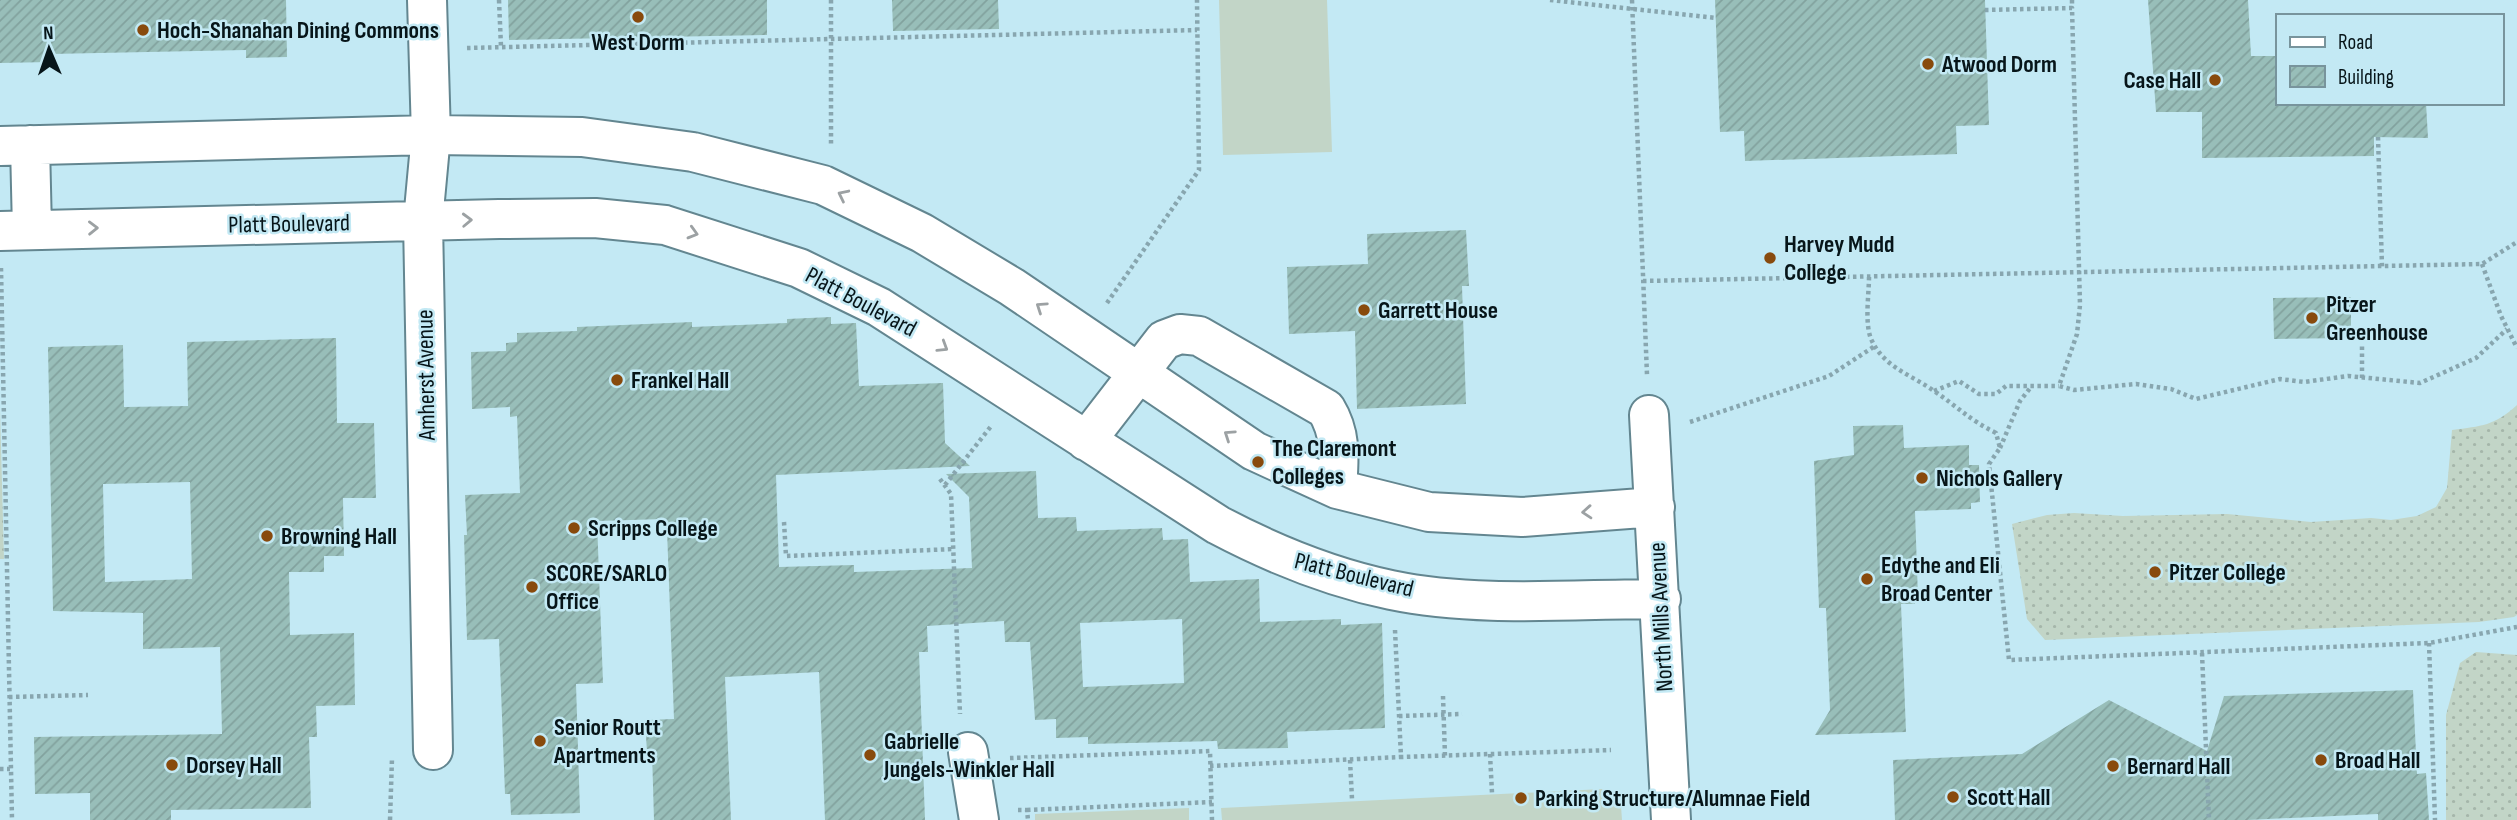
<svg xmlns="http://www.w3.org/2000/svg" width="2517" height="820" font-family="'Sofia Sans Condensed',sans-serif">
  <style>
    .grass { fill: url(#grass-dots) }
    .pitch { fill: #c2d5c7 }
    .building { fill: url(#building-hatch); fill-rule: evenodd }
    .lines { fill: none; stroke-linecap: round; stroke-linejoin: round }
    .minor-casing { stroke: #638690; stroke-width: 42 }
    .path { stroke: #88a6af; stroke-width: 4.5; stroke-dasharray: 3.5 3.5; stroke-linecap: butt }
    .minor { stroke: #fff; stroke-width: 38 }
    .oneway { stroke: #9ca1a3 }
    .poi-dot { fill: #884a0d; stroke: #c3e9f4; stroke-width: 2.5 }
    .labels { text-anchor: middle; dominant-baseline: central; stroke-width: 5; stroke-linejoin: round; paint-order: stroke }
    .poi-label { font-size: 24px; font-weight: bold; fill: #071519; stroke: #c3e9f4; text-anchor: start }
    .street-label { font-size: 24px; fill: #071519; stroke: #c3e9f4 }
  </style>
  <defs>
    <pattern id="grass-dots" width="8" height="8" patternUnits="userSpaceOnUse" patternTransform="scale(1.75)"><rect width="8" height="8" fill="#c2d5c7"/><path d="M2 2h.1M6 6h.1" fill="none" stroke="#a5b6aa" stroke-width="1.8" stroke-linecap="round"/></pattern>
    <pattern id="building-hatch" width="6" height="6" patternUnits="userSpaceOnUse" patternTransform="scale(1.75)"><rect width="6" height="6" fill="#98beb9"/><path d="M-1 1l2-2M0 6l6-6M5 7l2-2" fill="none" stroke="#82a29e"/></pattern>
  </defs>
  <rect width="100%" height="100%" fill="#c3e9f4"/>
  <path class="grass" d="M2517,405V615L2514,617L2479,622L2045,640L2027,619L2012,524L2047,515L2074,513L2123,516L2227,514L2311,522L2371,518L2391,520L2417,516L2436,507L2447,488L2452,430C2482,426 2494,426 2517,405Z
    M0,408L4,559H0Z
    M2476,652L2517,655V820H2446V715L2460,663Z"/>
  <path class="pitch" d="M1219,0H1327L1332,152L1223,155Z
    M1602,789L1621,806L1622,820H1222L1221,808Z
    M1189,808V820H1035V814Z"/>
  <path class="building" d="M0,0H286L287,57L246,58V50L50,54V62L0,63Z
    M508,0H767V35L509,40Z
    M892,0H998L999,29L893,31Z
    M1715,0H1985L1989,125L1956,126L1957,154L1745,161L1744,131L1720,132Z
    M2148,0H2248L2251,56H2277V103H2426L2428,138L2374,137V156L2202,158V112H2156Z
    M1466,230L1469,286H1462L1466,404L1357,409L1355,331L1289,334L1287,267L1368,264L1367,234Z
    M2351,297V338L2274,339L2273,298Z
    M831,317V324L856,323L859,386L943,383L945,443L970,466L776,475L779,567L854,565V572L972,568L969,497L946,474L1036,471L1038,518L1076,517L1077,531L1162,528L1163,540L1188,539L1190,582L1259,579L1260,622L1341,619V625L1382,623L1385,728L1287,732L1288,748L1218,749L1217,741L1088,744V737L1056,738V719L1035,720L1030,642H1005L1004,621L927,626L928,652H919L925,820H825L819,672L725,677L731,820H654L652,752H647L645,720L674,719L667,530H664V519L597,521L603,683L576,684L580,813L511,815L510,794H505L499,639L467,640L464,535H467L465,495L520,493L517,416L510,417V407L472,409L471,352L506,351V343L517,342V333L577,331V327L692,322V327L787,323V319ZM1182,619L1184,683L1083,687L1080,623Z
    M336,338L337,423H374L376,498H343L344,556H324V572H289L290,635L354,633L355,705L316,706L317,737H309L311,808L171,810V820H90V793L35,794L34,737L222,734L220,647L143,649V613L53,611L48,347L123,345L124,407L188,406L187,342ZM190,482L192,579L105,582L103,484Z
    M1903,425L1904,448L1969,445V465H1979L1980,502L1971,503V509L1915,511L1918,598H1914L1915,604H1901L1906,732L1815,735L1830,710L1826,608H1819L1814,461L1854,455L1853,426Z
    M2413,690L2417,774L2426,773L2429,820H2378V814L2247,820H1895L1893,760L2022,754L2109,700L2207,751L2224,696Z"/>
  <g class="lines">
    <defs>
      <path id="minor" d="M427,0L431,135L423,221L433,750
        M30,145L32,230
        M0,146L431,135L582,137L693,152L823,185L922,233L1012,287L1254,451L1337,489L1429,512L1522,517L1655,507
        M0,231L499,219L595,218L665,225L799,268L879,307L1218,525C1273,554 1329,577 1391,590C1478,608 1573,599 1661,599
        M1649,415L1671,820
        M1086,441L1164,340L1180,334L1199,336L1326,409C1342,435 1339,459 1337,489
        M968,752L979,820"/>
    </defs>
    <use href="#minor" class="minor-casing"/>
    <path class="path" d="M499,0L501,47
      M831,0V146
      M1550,0L1716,18
      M1632,0L1647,375
      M2072,0V8
      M1985,10L2072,8L2080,305L2077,334L2059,386L2074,390L2136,384L2171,389L2196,399L2280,379L2304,382L2348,376L2420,383L2476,358L2507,329
      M467,48L1197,30
      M2378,137L2382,267
      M2482,264L2501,316L2517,348
      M1,268L12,820
      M1869,277C1869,295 1864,325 1872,341C1885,368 1912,375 1934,391C1958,407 1968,419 1996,433L2000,448L1989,464L2009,660L2429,643L2517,627
      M1643,281L2482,264L2517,242
      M1107,303L1199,170L1197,0
      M2362,378V344
      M1934,391L1959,381L1979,394H1996L2006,386H2059
      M1690,422L1829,376L1875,346
      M2000,448L2020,401L2031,387
      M940,479L951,494L960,714
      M945,485L992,425
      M784,522L786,556L954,549
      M1395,630L1401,757L1611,750
      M2429,643L2435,820
      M2202,653L2209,820
      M1443,696L1445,756
      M9,697L88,695
      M1399,716L1462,714
      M1490,754L1492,793
      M1010,758L1210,751L1212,820
      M1350,760L1352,799
      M1210,766L1401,757
      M0,769H10
      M1018,810H1027L1028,820
      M1027,810L1212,802
      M390,820L392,758"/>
    <use href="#minor" class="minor"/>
  </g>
  <defs><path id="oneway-chevron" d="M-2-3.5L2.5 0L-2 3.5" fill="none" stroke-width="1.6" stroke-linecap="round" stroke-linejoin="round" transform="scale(1.75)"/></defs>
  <g class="oneway">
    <use href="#oneway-chevron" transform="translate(843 195) rotate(-154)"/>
    <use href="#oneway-chevron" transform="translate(467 220) rotate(-2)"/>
    <use href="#oneway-chevron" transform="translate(93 228) rotate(-1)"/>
    <use href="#oneway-chevron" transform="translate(693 233) rotate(16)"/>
    <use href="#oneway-chevron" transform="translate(1041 307) rotate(-146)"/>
    <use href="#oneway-chevron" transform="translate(943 347) rotate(32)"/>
    <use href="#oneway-chevron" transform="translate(1229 435) rotate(-146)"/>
    <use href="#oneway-chevron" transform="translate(1587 512) rotate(176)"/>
  </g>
  <g class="poi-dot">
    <circle cx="638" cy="17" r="7"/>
    <circle cx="143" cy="30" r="7"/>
    <circle cx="1928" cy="64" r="7"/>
    <circle cx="2215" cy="80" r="7"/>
    <circle cx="1770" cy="258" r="7"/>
    <circle cx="1364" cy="310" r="7"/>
    <circle cx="2312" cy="318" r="7"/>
    <circle cx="617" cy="380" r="7"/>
    <circle cx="1258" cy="462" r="7"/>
    <circle cx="1922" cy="478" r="7"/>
    <circle cx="574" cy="528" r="7"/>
    <circle cx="267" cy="536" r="7"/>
    <circle cx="2155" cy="572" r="7"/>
    <circle cx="1867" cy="579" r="7"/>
    <circle cx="532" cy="587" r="7"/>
    <circle cx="540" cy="741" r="7"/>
    <circle cx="870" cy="755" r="7"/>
    <circle cx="2321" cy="760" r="7"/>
    <circle cx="172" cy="765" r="7"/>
    <circle cx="2113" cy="766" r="7"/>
    <circle cx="1953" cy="797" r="7"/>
    <circle cx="1521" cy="798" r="7"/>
  </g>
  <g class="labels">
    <g class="poi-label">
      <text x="157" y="30">Hoch-Shanahan Dining Commons</text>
      <text x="638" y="42" text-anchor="middle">West Dorm</text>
      <text x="1942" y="64">Atwood Dorm</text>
      <text x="2201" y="80" text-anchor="end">Case Hall</text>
      <text x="1784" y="244">Harvey Mudd<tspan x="1784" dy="28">College</tspan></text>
      <text x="2326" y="304">Pitzer<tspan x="2326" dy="28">Greenhouse</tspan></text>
      <text x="1378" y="310">Garrett House</text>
      <text x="631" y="380">Frankel Hall</text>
      <text x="1272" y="448">The Claremont<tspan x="1272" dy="28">Colleges</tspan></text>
      <text x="1936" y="478">Nichols Gallery</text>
      <text x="588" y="528">Scripps College</text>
      <text x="281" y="536">Browning Hall</text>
      <text x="1881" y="565">Edythe and Eli<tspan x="1881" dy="28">Broad Center</tspan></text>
      <text x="2169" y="572">Pitzer College</text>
      <text x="546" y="573">SCORE/SARLO<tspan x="546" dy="28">Office</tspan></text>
      <text x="554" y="727">Senior Routt<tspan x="554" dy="28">Apartments</tspan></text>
      <text x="884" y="741">Gabrielle<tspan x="884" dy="28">Jungels-Winkler Hall</tspan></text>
      <text x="2335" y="760">Broad Hall</text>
      <text x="186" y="765">Dorsey Hall</text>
      <text x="2127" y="766">Bernard Hall</text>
      <text x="1967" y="797">Scott Hall</text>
      <text x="1535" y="798">Parking Structure/Alumnae Field</text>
    </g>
    <g class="street-label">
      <text transform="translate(289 224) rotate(-1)">Platt Boulevard</text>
      <text transform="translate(861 302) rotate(28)">Platt Boulevard</text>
      <text transform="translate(426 375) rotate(-91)">Amherst Avenue</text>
      <text transform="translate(1354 575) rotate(14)">Platt Boulevard</text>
      <text transform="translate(1661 617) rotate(-93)">North Mills Avenue</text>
    </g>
  </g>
  <rect x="2276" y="14" width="228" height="91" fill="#c3e9f4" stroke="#78949c" stroke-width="2"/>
  <rect x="2290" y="37" width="35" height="10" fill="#ffffff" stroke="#78949c" stroke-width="2"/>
  <text x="2338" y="49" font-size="21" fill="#071519">Road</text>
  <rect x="2290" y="66" width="35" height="21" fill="url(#building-hatch)" stroke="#78949c" stroke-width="2"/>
  <text x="2338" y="84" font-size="21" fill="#071519">Building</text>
  <g transform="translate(49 49) rotate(358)" stroke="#c3e9f4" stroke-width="5" paint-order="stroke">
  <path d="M0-5L12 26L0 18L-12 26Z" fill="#071519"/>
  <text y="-10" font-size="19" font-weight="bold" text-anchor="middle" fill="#071519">N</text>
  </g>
</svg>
